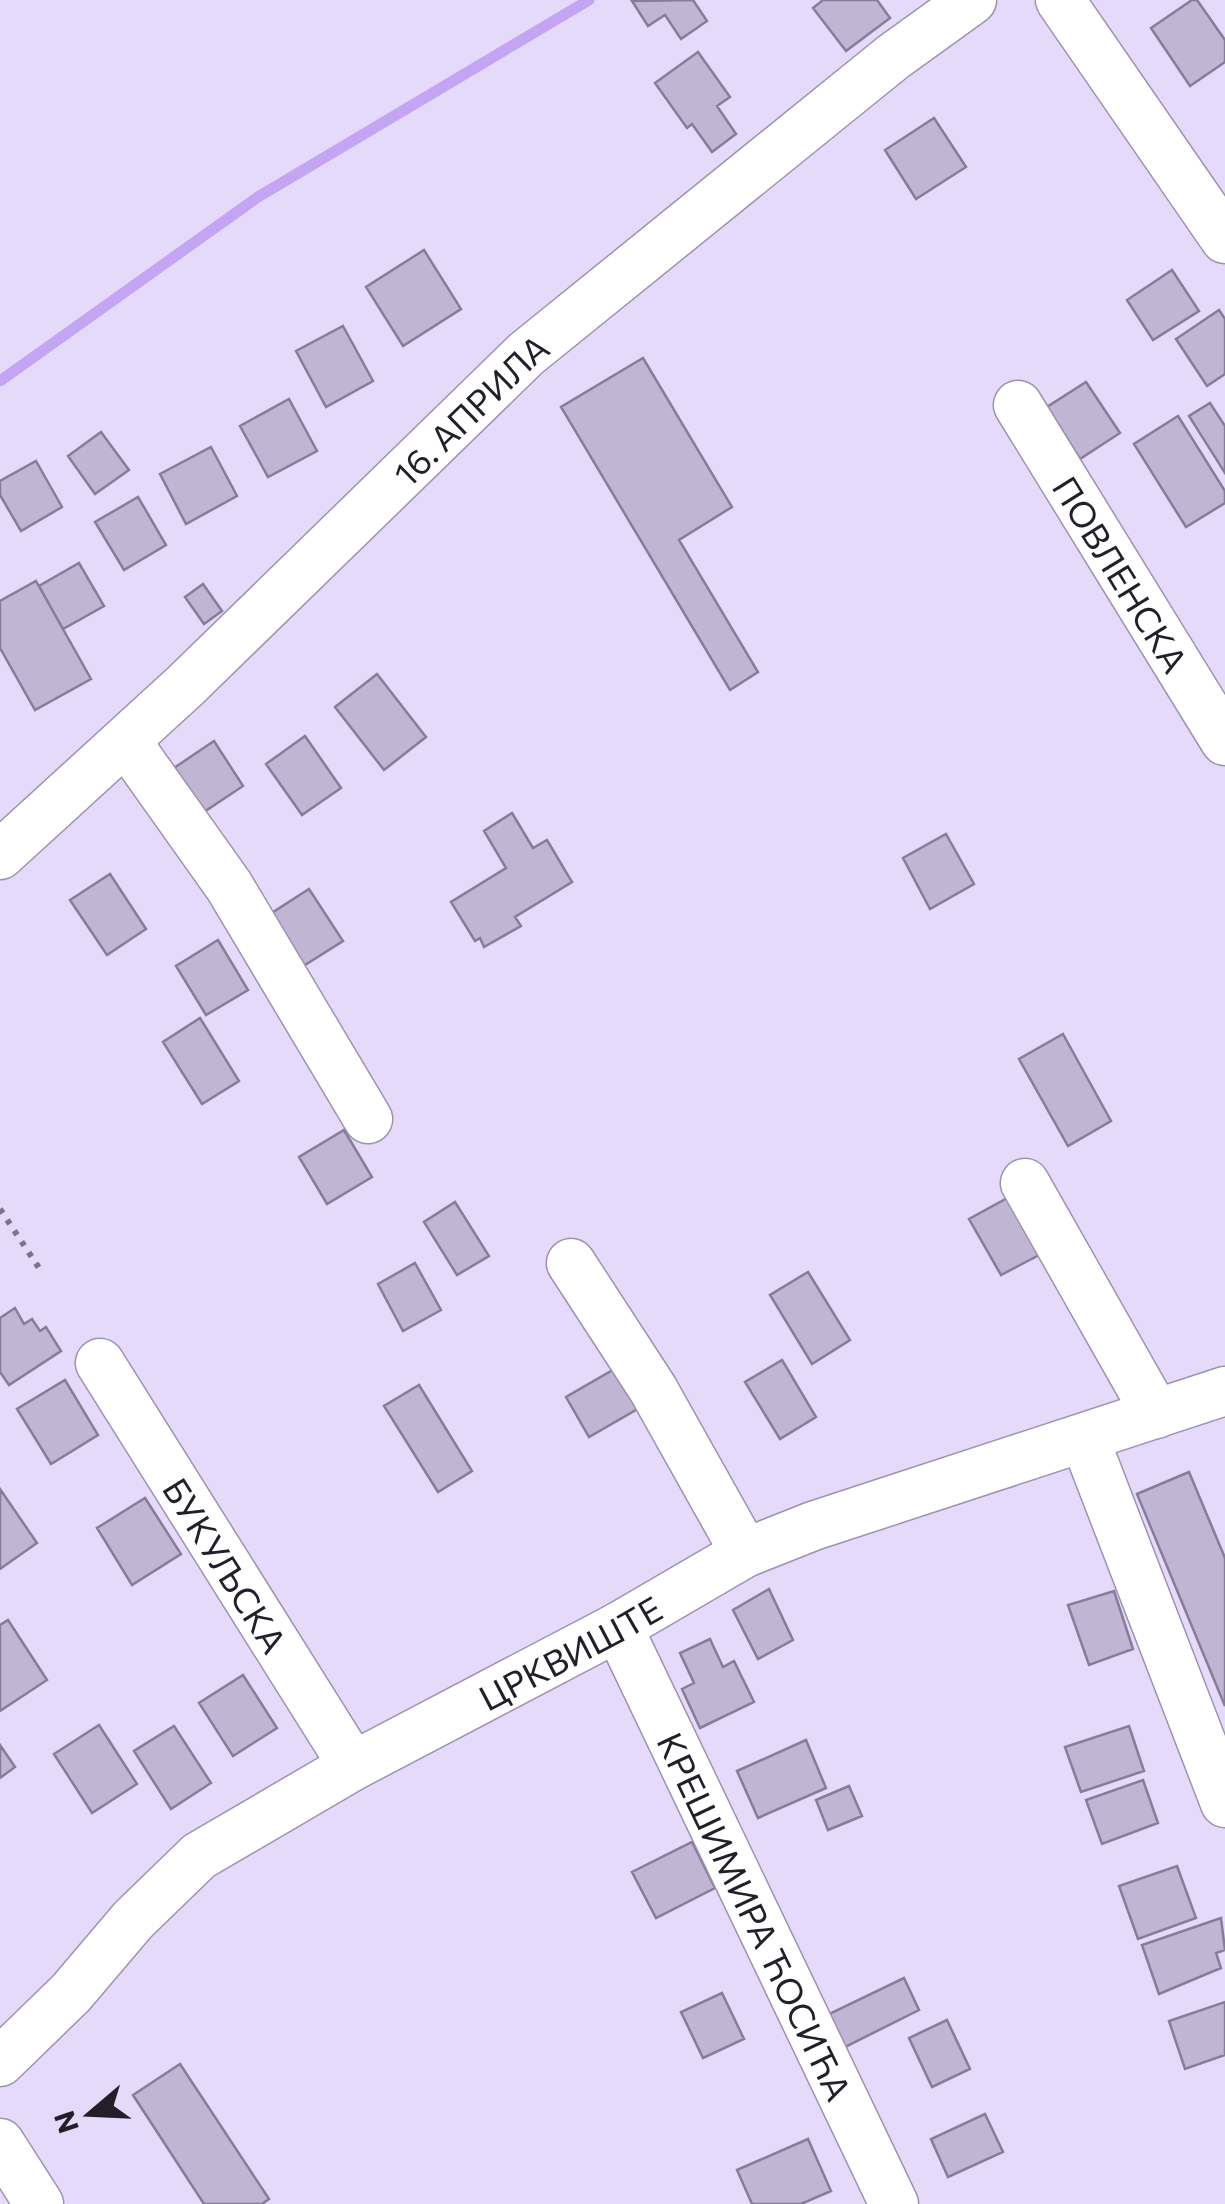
<svg xmlns="http://www.w3.org/2000/svg" width="1225" height="2204" font-family="Commissioner,sans-serif">
  <style>
    .lines { fill: none; stroke-linecap: round; stroke-linejoin: round }
    .stream { stroke: #c4a5f3; stroke-width: 11 }
    .building { fill: #c0b5d3; stroke: #877d99; stroke-width: 2.5 }
    .minor-casing { stroke: #9d93b0; stroke-width: 51 }
    .path { stroke: #7c7589; stroke-width: 6; stroke-dasharray: 5 8; stroke-linecap: butt }
    .minor { stroke: #fff; stroke-width: 48 }
    .labels { text-anchor: middle; dominant-baseline: central; stroke-width: 8; stroke-linejoin: round; paint-order: stroke }
    .street-label { font-size: 35px; fill: #231f2a; stroke: #e5daf9 }
  </style>
  <rect width="100%" height="100%" fill="#e5daf9"/>
  <g class="lines">
    <path class="stream" d="M0,381L258,197L589,0"/>
  </g>
  <path class="building" d="M693,0L707,21L681,39L665,15L648,26L632,1Z
    M823,0H877L890,18L846,51L813,8Z
    M1192,0H1197L1225,40V62L1190,86L1151,28Z
    M698,52L730,97L717,106L736,134L712,152L692,124L687,128L655,83Z
    M934,118L966,167L916,199L885,150Z
    M424,250L461,309L403,346L366,287Z
    M1172,270L1199,311L1153,340L1127,300Z
    M1219,310L1225,319V374L1207,386L1176,339Z
    M343,326L373,381L326,407L296,351Z
    M643,358L732,507L679,540L758,672L730,690L561,407Z
    M1086,382L1120,433L1080,459L1047,407Z
    M289,399L317,451L268,477L240,426Z
    M1210,403L1225,426V473L1189,416Z
    M1178,416L1225,491V503L1186,527L1134,444Z
    M101,432L129,470L95,494L68,456Z
    M211,447L237,496L186,524L160,474Z
    M36,461L62,507L21,531L0,495V481Z
    M138,497L166,545L124,570L95,522Z
    M79,563L104,606L63,629L39,586Z
    M36,581L91,679L35,710L0,648V601Z
    M203,584L222,611L204,624L185,597Z
    M377,674L426,737L384,770L335,707Z
    M305,736L341,788L302,815L266,764Z
    M214,741L243,786L201,814L171,770Z
    M512,813L533,848L547,840L572,882L515,917L521,926L484,947L480,938L475,941L451,902L506,868L484,831Z
    M946,834L974,884L930,909L903,858Z
    M110,874L146,929L107,955L70,900Z
    M309,889L343,941L297,970L264,918Z
    M218,940L248,990L206,1015L176,966Z
    M200,1018L239,1081L202,1104L163,1042Z
    M1063,1034L1111,1121L1068,1146L1019,1059Z
    M344,1130L372,1177L327,1204L299,1157Z
    M1022,1190L1045,1252L1001,1275L969,1219Z
    M455,1202L489,1256L457,1275L424,1222Z
    M415,1263L441,1310L403,1331L378,1284Z
    M808,1272L850,1340L812,1364L770,1295Z
    M15,1308L24,1324L32,1319L40,1331L46,1327L61,1351L9,1385L0,1372V1318Z
    M782,1360L816,1417L780,1439L745,1382Z
    M618,1367L641,1407L589,1437L566,1397Z
    M65,1380L98,1435L51,1464L17,1409Z
    M419,1385L472,1471L438,1492L384,1406Z
    M1189,1472L1225,1558V1706L1137,1494Z
    M0,1489L37,1543L0,1569Z
    M145,1498L181,1554L132,1585L97,1528Z
    M769,1589L793,1640L758,1659L733,1610Z
    M1114,1591L1133,1649L1089,1665L1068,1605Z
    M8,1620L47,1680L0,1711V1625Z
    M710,1639L723,1667L734,1661L754,1702L700,1728L682,1689L694,1683L680,1653Z
    M243,1675L277,1728L233,1756L199,1703Z
    M99,1725L137,1784L92,1813L54,1754Z
    M174,1726L211,1783L171,1809L134,1751Z
    M1129,1726L1144,1771L1081,1792L1065,1747Z
    M806,1740L826,1788L758,1818L737,1771Z
    M0,1745L15,1767L0,1778Z
    M1143,1780L1158,1823L1102,1844L1086,1800Z
    M849,1786L862,1816L828,1830L816,1800Z
    M692,1842L715,1888L656,1918L632,1872Z
    M1177,1866L1196,1918L1138,1939L1119,1886Z
    M1221,1918L1225,1950L1216,1953L1221,1968L1159,1994L1142,1945Z
    M904,1978L919,2010L843,2048L827,2015Z
    M722,1993L744,2039L703,2058L681,2012Z
    M1225,2002V2055L1185,2069L1169,2021Z
    M947,2020L970,2069L932,2087L909,2038Z
    M180,2064L269,2199L262,2204H204L133,2095Z
    M985,2114L1003,2152L948,2177L931,2139Z
    M808,2139L831,2191L801,2204H752L737,2170Z"/>
  <g class="lines">
    <defs>
      <g id="minor">
        <path d="M1060,0L1225,239"/>
        <path id="s1" d="M1018,405L1225,741"/>
        <path d="M126,741L229,886L368,1119"/>
        <path id="s2" d="M0,855L185,686L526,354L893,57L972,0"/>
        <path d="M1025,1183L1156,1414"/>
        <path d="M571,1263L653,1389L745,1553"/>
        <path id="s3" d="M100,1363L353,1766"/>
        <path d="M1085,1440L1225,1803"/>
        <path id="s4" d="M618,1627L894,2204"/>
        <path id="s5" d="M0,2062L71,1993L133,1920L199,1856L353,1766L618,1627L745,1553L813,1526L1225,1391"/>
        <path d="M0,2143L39,2204"/>
      </g>
    </defs>
    <use href="#minor" class="minor-casing"/>
    <path class="path" d="M0,1209L39,1268"/>
    <use href="#minor" class="minor"/>
  </g>
  <g class="labels">
    <g class="street-label">
      <text stroke="none"><textPath href="#s2" startOffset="648">16. АПРИЛА</textPath></text>
      <text stroke="none"><textPath href="#s1" startOffset="198">ПОВЛЕНСКА</textPath></text>
      <text stroke="none"><textPath href="#s3" startOffset="238">БУКУЉСКА</textPath></text>
      <text stroke="none"><textPath href="#s5" startOffset="710">ЦРКВИШТЕ</textPath></text>
      <text stroke="none"><textPath href="#s4" startOffset="320">КРЕШИМИРА ЋОСИЋА</textPath></text>
    </g>
  </g>
  <g transform="translate(90 2114) rotate(251)" stroke="#e5daf9" stroke-width="8" paint-order="stroke">
  <path d="M0-8L18 38L0 25L-18 38Z" fill="#231f2a"/>
  <text y="-15" font-size="28" font-weight="bold" text-anchor="middle" fill="#231f2a">N</text>
  </g>
</svg>
